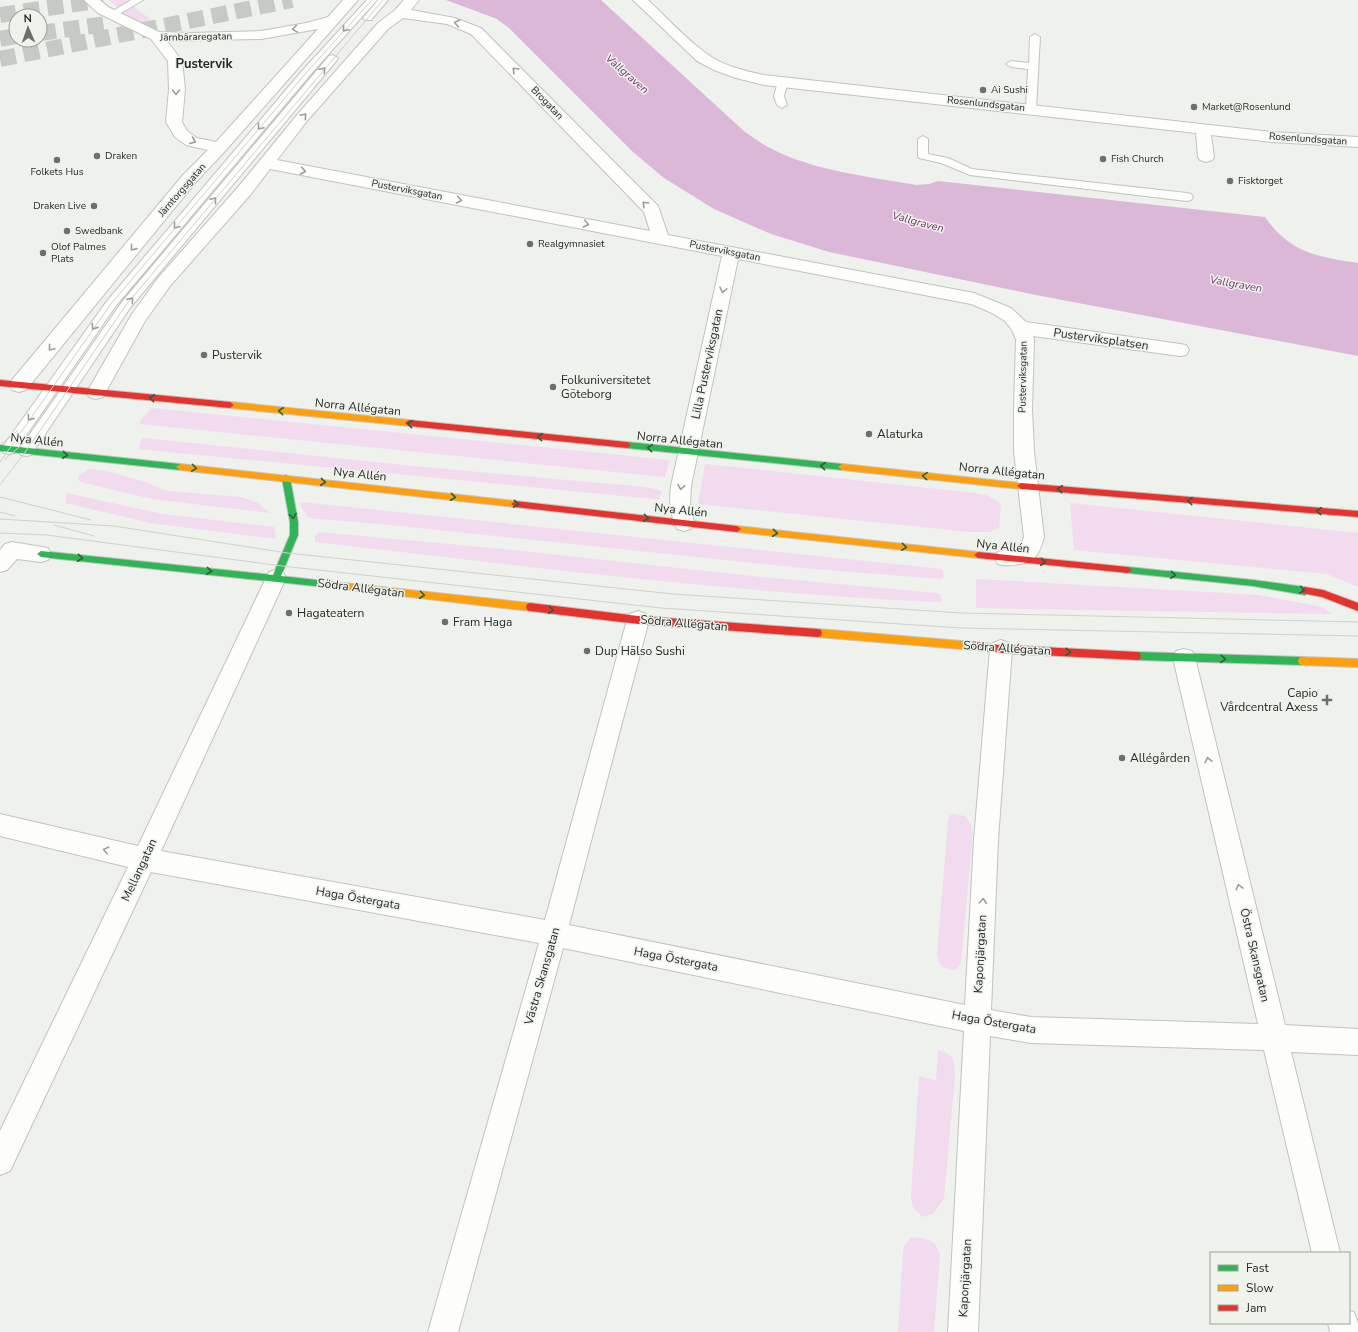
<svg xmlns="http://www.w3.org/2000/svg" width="1358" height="1332" font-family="'Nunito Sans',sans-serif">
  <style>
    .green { fill: #f2daef }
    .water { fill: #dcb8d8 }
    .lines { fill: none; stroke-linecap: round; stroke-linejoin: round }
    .highway-tunnel { stroke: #c7c9c5; stroke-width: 16; stroke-dasharray: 16 8; stroke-linecap: butt }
    .lane-casing { stroke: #c2c3c0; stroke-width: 2 }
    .street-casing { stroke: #c2c3c0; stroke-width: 2 }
    .fast-casing { stroke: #c2c3c0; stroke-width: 2 }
    .slow-casing { stroke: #c2c3c0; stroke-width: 2 }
    .jam-casing { stroke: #c2c3c0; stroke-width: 2 }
    .lane { fill: #fdfdfc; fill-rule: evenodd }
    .street { fill: #fdfdfc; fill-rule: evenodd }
    .fast { fill: #30b455; fill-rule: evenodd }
    .slow { fill: #ff9f0a; fill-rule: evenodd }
    .jam { fill: #e5322d; fill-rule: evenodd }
    .tram { stroke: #d0d0cf; stroke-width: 1 }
    .oneway { stroke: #9d9e9c }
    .oneway2 { stroke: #2b6139 }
    .poi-dot { fill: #6d6f6c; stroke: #eef3eb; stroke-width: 1.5 }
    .labels { text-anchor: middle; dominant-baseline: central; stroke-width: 3; stroke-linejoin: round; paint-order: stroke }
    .far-street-label { font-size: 10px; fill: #272926; stroke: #eef3eb }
    .far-poi-label { font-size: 10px; fill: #272926; stroke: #eef3eb; text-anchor: start }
    .far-water-label { font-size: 11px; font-style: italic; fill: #6f326c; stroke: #eef3eb }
    .street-label { font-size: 12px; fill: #272926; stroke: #eef3eb }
    .poi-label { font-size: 12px; fill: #272926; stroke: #eef3eb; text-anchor: start }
    .far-district-label { font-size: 13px; font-weight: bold; fill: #272926; stroke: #eef3eb }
  </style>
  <rect width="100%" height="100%" fill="#eff1ed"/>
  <path class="green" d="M109,0H125L150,19L144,23L128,16Z
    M152,408L669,460L665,477L140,424V421Z
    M144,438L412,466L645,487L662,491L659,499H654L138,449L142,439Z
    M705,464L975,493L989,496L1001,504L999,528L990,532H970L698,504Z
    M89,469L111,472L145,482L167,491L241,497L258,503L270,513L152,499L80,482L78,479L79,475Z
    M66,493L163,514L274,527L276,539L150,523L66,503Z
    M301,502L942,569L944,577L941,579L802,568L380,524L309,518L300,505Z
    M1070,503L1358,533V587L1327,574L1074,550Z
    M319,532L513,550L761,577L936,593L941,595V602C732,593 523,566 315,542V536Z
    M976,579L1259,595L1322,607L1332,614L976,608Z
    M953,814L965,816L971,825L973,833L961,962L959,967L955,970L942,967L938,959L937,953L948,821L949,816Z
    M938,1050C955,1056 954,1058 955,1075L944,1199L933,1214L922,1217L913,1207L911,1197L919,1076L936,1081Z
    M911,1237C927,1239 936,1238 940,1256L934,1332H898L903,1251L905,1245Z"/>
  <path class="water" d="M446,0H601L745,132C753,137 760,143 768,147C813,171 866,176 916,185L929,184L938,181L1265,217C1290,253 1318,257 1358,263V356L1036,295L829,252L771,234L714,209L664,178L633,152L509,28L497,19Z"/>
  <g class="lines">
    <path class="highway-tunnel" d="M0,15L103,0
      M40,33L106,24
      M0,39L16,36
      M0,59L292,0"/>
    <defs>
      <path id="lane" d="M131,0H143L116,16L113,17L108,14Z
        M367,0H377L310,75L115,307L14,453L9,454L4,453L2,449L4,445L107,301L302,71Z
        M378,0H388L371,20H365L363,18Z
        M1035,34L1040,37L1036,109L1031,112L1026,109L1028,69L1011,67L1006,64L1011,61L1029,63L1030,37Z
        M333,55L338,58L337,60L130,308L31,455L26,456L21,455L19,451L21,447L122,302L329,56Z
        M783,79L788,82L784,96L787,105L782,108L777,105L774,96L778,82Z
        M923,136L928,139V154L948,158L972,169L1187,193L1191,194L1193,197L1191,200L1187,201L970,175L941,163L919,158L918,156V139Z"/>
      <path id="street" d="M84,0H100L108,7L159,32L191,33L261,31L306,23L328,17L343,0H358L226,150L195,183L26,390L19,392L12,390L10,385L12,380L183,175L208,150L186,145L175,137L166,122L169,89L168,61L151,39L98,13ZM318,29L216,142L197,138L187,131L182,122L185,89L182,61L167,41L261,39Z
        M404,0H419L411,10L455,18L481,28L658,206L668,235L974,293L1011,308L1026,322L1180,344L1186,345L1189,350L1186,355L1180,356L1033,336L1034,339L1032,409L1034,452L1044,537C1042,544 1040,552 1035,557C1026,565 1008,567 998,564L995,558L998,552C1009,548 1020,550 1024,537L1014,452V409L1016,339L1012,330L1005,321L992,313L971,304L738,259L691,486L690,504L694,523L691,529L684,531L677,529C670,515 669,501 671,486L722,256L270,169L251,194L170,286L145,321L103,397L96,399L89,397L87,392L132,314L158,278L239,186L297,115L378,23L395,10ZM403,18L447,24L471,34L644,212L650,231L277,160L307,121L388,29Z
        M633,0H648C667,18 686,39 707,54C723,66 745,71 764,75L1272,132L1358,137V147L1272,142L1211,135L1214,157L1212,160L1206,162L1200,160L1198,157L1196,133L764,85L736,78L714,70L697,61Z
        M12,542L48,548L51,554L48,560L41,562L17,559L7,570L0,572V550L5,544Z
        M276,570L283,572L286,578L161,851L545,920L627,620L630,614L638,611L646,614L649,620L569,925L965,1005L974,840L990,649L993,643L1001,640L1009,643L1012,649L998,840L991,1010L1031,1017L1258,1024L1173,658L1176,651L1184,649L1192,651L1195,658L1285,1025L1358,1029V1055L1291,1052L1340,1253H1312L1264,1050L1031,1043L990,1036L978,1332H948L964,1031L563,948L458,1332H428L539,943L151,872L10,1171L0,1175V1131L128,867L0,836V814L138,846L266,578L269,572Z
        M1349,1311L1354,1312L1358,1323V1332H1330L1328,1323H1349Z"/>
      <path id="fast" d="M627,442L842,464L846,467L842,470L627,448L623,445Z
        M0,445L180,464L184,467L180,470L0,451Z
        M286,475L290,478L298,522V535L281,576L343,583L347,586L346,588L343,589L41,557L37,554L41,551L273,575L290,535V522L282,478Z
        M1128,567L1253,580L1305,587L1308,589L1309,591L1308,593L1305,595L1253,586L1128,573L1124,570Z
        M1137,652L1302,657L1305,658L1306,661L1305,664L1302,665L1137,660L1134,659L1133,656L1134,653Z"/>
      <path id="slow" d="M230,402L409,420L413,423L409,426L230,408L226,405Z
        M180,464L515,501L519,504L515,507L180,470L176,467Z
        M842,464L1021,483L1025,486L1021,489L842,470L838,467Z
        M737,526L978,552L982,555L978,558L737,532L733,529Z
        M343,583L530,603L533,604L534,607L533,610L530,611L343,589L339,586Z
        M818,629L973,642L976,643L977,646L976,649L973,650L818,637L815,636L814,633L815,630Z
        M1302,657L1358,659V667L1302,665L1299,664L1298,661L1299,658Z"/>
      <path id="jam" d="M0,380L230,402L234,405L230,408L0,386Z
        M409,420L627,442L631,445L627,448L409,426L405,423Z
        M1021,483L1358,511V517L1021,489L1017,486Z
        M515,501L737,526L741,529L737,532L515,507L511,504Z
        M978,552L1128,567L1132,570L1128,573L978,558L974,555Z
        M1305,587L1323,590L1358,603V611L1322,597L1302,593L1301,591L1302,589Z
        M530,603L638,616L818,629L821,630L822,633L821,636L818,637L638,624L530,611L527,610L526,607L527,604Z
        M973,642L1001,645L1137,652L1140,653L1141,656L1140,659L1137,660L1001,653L970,649L969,646L970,643Z"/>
    </defs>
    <use href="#lane" class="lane-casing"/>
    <use href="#street" class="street-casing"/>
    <use href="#fast" class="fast-casing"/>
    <use href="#slow" class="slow-casing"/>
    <use href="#jam" class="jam-casing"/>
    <use href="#lane" class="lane"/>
    <use href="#street" class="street"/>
    <use href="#fast" class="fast"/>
    <use href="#slow" class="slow"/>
    <use href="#jam" class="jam"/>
    <path class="tram" d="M0,445L17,431
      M5,459L31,437
      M0,462L111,304L306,73L372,0
      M0,485L26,451L126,305L383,0
      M0,497L91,520
      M0,512L15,516
      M0,519L114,526L287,553L673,594L961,613L1358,622
      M54,525L94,536
      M0,533L47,535L282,566L661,608L961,628L1358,636"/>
  </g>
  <defs><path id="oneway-chevron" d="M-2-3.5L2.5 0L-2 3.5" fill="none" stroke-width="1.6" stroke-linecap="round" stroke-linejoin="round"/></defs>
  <g class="oneway">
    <use href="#oneway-chevron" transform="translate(457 23) rotate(-168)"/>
    <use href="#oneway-chevron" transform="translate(295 29) rotate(171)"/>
    <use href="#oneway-chevron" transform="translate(345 29) rotate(131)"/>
    <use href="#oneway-chevron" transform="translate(323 70) rotate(-49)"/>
    <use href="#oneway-chevron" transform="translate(515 70) rotate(-134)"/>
    <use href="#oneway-chevron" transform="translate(176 92) rotate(91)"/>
    <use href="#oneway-chevron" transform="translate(304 116) rotate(-49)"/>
    <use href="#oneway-chevron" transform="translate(260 127) rotate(130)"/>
    <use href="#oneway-chevron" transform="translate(193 141) rotate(23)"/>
    <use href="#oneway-chevron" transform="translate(303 171) rotate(11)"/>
    <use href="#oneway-chevron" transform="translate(214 200) rotate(-50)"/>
    <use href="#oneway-chevron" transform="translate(459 200) rotate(11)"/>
    <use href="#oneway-chevron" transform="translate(645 204) rotate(-134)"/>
    <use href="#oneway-chevron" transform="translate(586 224) rotate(11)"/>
    <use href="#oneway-chevron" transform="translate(176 226) rotate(130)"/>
    <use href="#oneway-chevron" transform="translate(133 248) rotate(129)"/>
    <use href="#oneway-chevron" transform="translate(723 290) rotate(102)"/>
    <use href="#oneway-chevron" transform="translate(131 300) rotate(-51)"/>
    <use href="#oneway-chevron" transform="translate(94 327) rotate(125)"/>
    <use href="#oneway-chevron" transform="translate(51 348) rotate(130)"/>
    <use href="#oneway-chevron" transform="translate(30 418) rotate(125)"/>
    <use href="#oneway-chevron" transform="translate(681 487) rotate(99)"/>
    <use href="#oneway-chevron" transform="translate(1208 760) rotate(-103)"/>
    <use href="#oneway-chevron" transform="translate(106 850) rotate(-167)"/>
    <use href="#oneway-chevron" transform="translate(1239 887) rotate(-103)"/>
    <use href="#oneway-chevron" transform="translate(983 901) rotate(-87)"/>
  </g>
  <g class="oneway2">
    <use href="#oneway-chevron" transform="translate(152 398) rotate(-174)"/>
    <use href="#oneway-chevron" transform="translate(281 411) rotate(-174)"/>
    <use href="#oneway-chevron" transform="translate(410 424) rotate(-174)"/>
    <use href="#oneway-chevron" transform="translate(540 437) rotate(-174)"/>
    <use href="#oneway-chevron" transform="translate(650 448) rotate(-174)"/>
    <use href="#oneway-chevron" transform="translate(65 455) rotate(6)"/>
    <use href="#oneway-chevron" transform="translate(823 466) rotate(-174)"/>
    <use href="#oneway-chevron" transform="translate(194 468) rotate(6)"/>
    <use href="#oneway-chevron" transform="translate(925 476) rotate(-175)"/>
    <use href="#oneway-chevron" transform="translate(323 482) rotate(6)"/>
    <use href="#oneway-chevron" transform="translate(1060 489) rotate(-174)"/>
    <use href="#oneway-chevron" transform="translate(453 497) rotate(6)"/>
    <use href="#oneway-chevron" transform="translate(1190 501) rotate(-175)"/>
    <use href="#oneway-chevron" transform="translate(516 504) rotate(6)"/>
    <use href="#oneway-chevron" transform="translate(1319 511) rotate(-175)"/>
    <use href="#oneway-chevron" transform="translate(293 516) rotate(80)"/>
    <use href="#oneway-chevron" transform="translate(646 518) rotate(6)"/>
    <use href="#oneway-chevron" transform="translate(775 533) rotate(6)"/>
    <use href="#oneway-chevron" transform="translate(904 547) rotate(6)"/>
    <use href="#oneway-chevron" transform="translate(80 558) rotate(6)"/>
    <use href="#oneway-chevron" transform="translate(1043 562) rotate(6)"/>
    <use href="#oneway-chevron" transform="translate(209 571) rotate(6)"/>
    <use href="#oneway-chevron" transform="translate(1173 575) rotate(6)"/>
    <use href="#oneway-chevron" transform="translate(1302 590) rotate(9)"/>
    <use href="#oneway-chevron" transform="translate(422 595) rotate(7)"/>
    <use href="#oneway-chevron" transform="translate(551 610) rotate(7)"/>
    <use href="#oneway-chevron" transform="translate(1068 652) rotate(3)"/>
    <use href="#oneway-chevron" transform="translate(1223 659) rotate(2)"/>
  </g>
  <g class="poi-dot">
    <circle cx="983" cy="90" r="4"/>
    <circle cx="1194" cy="107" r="4"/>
    <circle cx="97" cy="156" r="4"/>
    <circle cx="1103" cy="159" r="4"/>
    <circle cx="57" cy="160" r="4"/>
    <circle cx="1230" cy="181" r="4"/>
    <circle cx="94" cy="206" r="4"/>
    <circle cx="67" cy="231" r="4"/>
    <circle cx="530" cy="244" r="4"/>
    <circle cx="43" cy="253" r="4"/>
    <circle cx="204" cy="355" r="4"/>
    <circle cx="553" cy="387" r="4"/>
    <circle cx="869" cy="434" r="4"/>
    <circle cx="289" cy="613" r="4"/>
    <circle cx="445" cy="622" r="4"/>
    <circle cx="587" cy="651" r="4"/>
    <path d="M1325 694h4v4h4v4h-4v4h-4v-4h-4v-4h4z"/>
    <circle cx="1122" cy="758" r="4"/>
  </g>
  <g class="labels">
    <g class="far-street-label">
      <text transform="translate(196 37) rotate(-1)">Järnbäraregatan</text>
      <text transform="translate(547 103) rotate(46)">Brogatan</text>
      <text transform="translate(986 104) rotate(6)">Rosenlundsgatan</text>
      <text transform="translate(1308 139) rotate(4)">Rosenlundsgatan</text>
      <text transform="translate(182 190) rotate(-49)">Järntorgsgatan</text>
      <text transform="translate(407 190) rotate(11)">Pusterviksgatan</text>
      <text transform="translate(725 251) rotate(11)">Pusterviksgatan</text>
      <text transform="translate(1023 377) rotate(-89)">Pusterviksgatan</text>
    </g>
    <g class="far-poi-label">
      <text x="991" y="90">Ai Sushi</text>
      <text x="1202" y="107">Market@Rosenlund</text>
      <text x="105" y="156">Draken</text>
      <text x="1111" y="159">Fish Church</text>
      <text x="57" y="172" text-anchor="middle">Folkets Hus</text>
      <text x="1238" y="181">Fisktorget</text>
      <text x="86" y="206" text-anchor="end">Draken Live</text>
      <text x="75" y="231">Swedbank</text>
      <text x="538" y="244">Realgymnasiet</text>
      <text x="51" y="247">Olof Palmes<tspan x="51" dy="12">Plats</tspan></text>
    </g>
    <g class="far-water-label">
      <text transform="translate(627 74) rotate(41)">Vallgraven</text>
      <text transform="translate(918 222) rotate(15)">Vallgraven</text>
      <text transform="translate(1236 284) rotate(10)">Vallgraven</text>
    </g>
    <g class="street-label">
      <text transform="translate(1101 339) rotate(8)">Pusterviksplatsen</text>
      <text transform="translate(707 364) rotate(-78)">Lilla Pusterviksgatan</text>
      <text transform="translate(358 407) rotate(6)">Norra Allégatan</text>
      <text transform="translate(37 440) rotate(6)">Nya Allén</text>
      <text transform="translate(680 440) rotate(6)">Norra Allégatan</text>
      <text transform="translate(1002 471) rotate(6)">Norra Allégatan</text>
      <text transform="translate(360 474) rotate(6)">Nya Allén</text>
      <text transform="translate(681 510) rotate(6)">Nya Allén</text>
      <text transform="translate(1003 546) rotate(6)">Nya Allén</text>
      <text transform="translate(361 588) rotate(7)">Södra Allégatan</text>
      <text transform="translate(684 623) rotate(5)">Södra Allégatan</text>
      <text transform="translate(1007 648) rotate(4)">Södra Allégatan</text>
      <text transform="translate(139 870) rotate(-65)">Mellangatan</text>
      <text transform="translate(358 898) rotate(10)">Haga Östergata</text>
      <text transform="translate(980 954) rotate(-87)">Kaponjärgatan</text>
      <text transform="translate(1255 955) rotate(77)">Östra Skansgatan</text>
      <text transform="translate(676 959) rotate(11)">Haga Östergata</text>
      <text transform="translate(542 976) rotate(-74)">Västra Skansgatan</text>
      <text transform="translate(994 1022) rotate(10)">Haga Östergata</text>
      <text transform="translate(965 1278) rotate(-87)">Kaponjärgatan</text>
    </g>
    <g class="poi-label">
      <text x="212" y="355">Pustervik</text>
      <text x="561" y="380">Folkuniversitetet<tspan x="561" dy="14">Göteborg</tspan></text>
      <text x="877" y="434">Alaturka</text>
      <text x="297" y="613">Hagateatern</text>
      <text x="453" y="622">Fram Haga</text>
      <text x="595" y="651">Dup Hälso Sushi</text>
      <text x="1318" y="693" text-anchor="end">Capio<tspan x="1318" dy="14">Vårdcentral Axess</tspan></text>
      <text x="1130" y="758">Allégården</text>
    </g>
    <g class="far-district-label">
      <text x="204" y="64">Pustervik</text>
    </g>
  </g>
  <rect x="1210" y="1252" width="140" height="72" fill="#eef3eb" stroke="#9ea29c"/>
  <rect x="1218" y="1265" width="20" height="6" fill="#30b455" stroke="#9ea29c"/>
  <text x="1246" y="1272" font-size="12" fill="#272926">Fast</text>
  <rect x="1218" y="1285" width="20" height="6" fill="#ff9f0a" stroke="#9ea29c"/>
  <text x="1246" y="1292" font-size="12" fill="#272926">Slow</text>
  <rect x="1218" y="1305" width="20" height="6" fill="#e5322d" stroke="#9ea29c"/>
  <text x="1246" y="1312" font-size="12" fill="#272926">Jam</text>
  <g transform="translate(28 28) rotate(358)"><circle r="19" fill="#eef3eb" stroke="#9ea29c"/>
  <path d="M0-3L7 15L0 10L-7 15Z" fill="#6d6f6c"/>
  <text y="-6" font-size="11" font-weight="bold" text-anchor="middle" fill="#272926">N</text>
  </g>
</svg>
